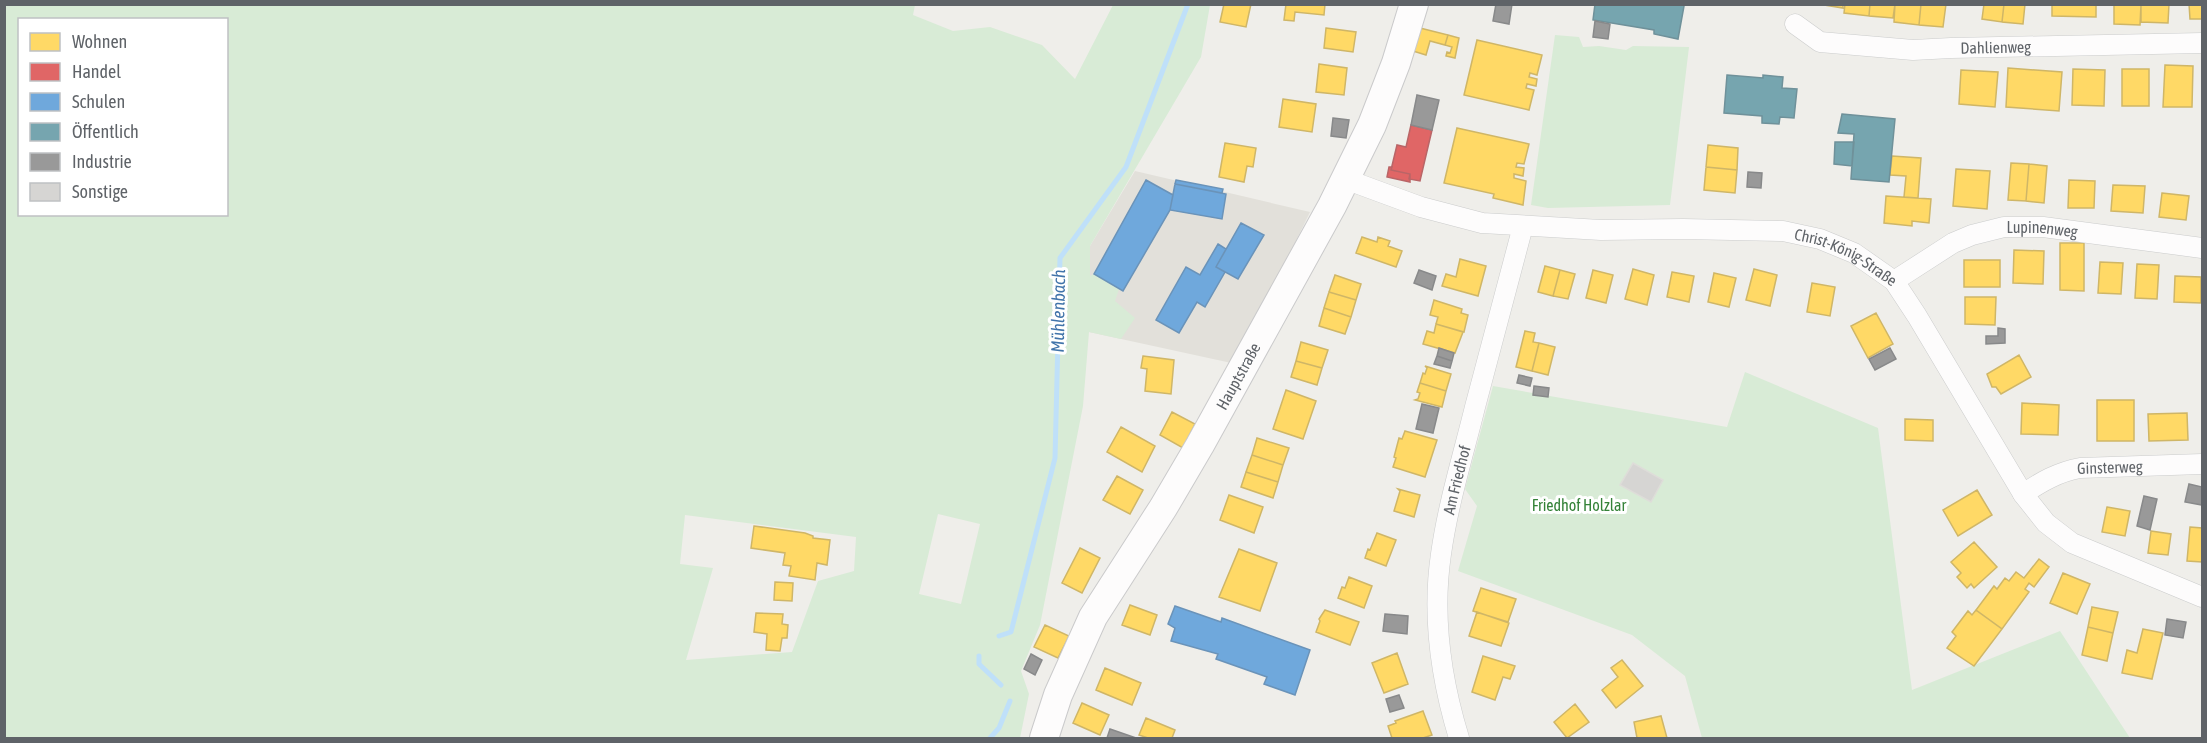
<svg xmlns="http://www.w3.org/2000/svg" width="2207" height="743" font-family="'Asap Condensed',sans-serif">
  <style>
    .education { fill: #e2e0da }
    .green { fill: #d8ebd6; fill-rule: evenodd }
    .homes { fill: #ffd966; stroke: #cfb667; stroke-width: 1.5 }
    .shops { fill: #e06666; stroke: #b96567; stroke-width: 1.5 }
    .schools { fill: #6fa8dc; stroke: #6a93b9; stroke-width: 1.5 }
    .public { fill: #76a5af; stroke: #6f919a; stroke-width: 1.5 }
    .industry { fill: #999; stroke: #88898a; stroke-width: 1.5 }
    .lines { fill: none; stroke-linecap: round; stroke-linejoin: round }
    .stream { stroke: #bfe0f9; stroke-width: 5 }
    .building { fill: #d6d5d3; stroke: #deddd9; stroke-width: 1.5 }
    .street-casing { stroke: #cbcccc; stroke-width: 21 }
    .secondary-casing { stroke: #cacacb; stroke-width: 30 }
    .street { stroke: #fdfcfc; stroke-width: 20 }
    .secondary { stroke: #fdfcfc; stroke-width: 28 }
    .labels { text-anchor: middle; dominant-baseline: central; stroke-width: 6; stroke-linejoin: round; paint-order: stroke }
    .street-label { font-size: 16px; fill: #5f6368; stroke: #fff }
    .park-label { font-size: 16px; fill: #348238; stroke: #fff }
    .water-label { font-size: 18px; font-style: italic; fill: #4174aa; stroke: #fff }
  </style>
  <rect width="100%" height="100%" fill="#efeeea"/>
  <path class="education" d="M1135,171L1310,212L1236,364L1089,332L1090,246Z"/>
  <path class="green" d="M4,5H915L913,15L953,31L990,27L1042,45L1075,79L1113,5H1210L1201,57L1090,246V276L1094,274L1119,289L1115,301L1135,318L1121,339L1089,332L1083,406L1040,625L1021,671L1029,694L1020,738H5ZM20,20H226V214H20ZM938,514L980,524L961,604L919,594ZM685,515L856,537L854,571L818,581L792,652L686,660L713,568L680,564Z
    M1555,35L1579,37L1583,47L1599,46L1626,50L1633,46L1689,47L1670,205L1548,208L1531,205Z
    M1745,372L1878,428L1912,690L2060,631L2130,738H1702L1685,676L1632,635L1458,571L1477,506L1465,489L1493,386L1727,427Z"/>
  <path class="homes" d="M1224,4H1251L1246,27L1220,22Z
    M1286,4H1325L1324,15L1295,12L1294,21L1284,20Z
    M1818,4H1843V8Z
    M1845,4H1870L1869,16L1844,13Z
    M1870,4H1895L1893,18L1869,16Z
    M1895,4H1921L1919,25L1894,22Z
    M1921,4H1946L1943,27L1919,25Z
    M1984,4H2004L2002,22L1982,19Z
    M2004,4H2025L2023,24L2002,22Z
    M2052,4H2096V17L2052,16Z
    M2114,4H2141L2140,25L2114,24Z
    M2141,4H2169L2168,23L2141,22Z
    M2189,4H2202V19H2190Z
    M1326,28L1356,32L1353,52L1324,48Z
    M1420,28L1448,35L1445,45L1430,41L1426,55L1413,51Z
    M1448,35L1459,38L1455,58L1446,56L1447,52L1450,53L1452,47L1445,45Z
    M1477,40L1542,55L1537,75L1530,73L1529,77L1537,79L1536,86L1527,84L1526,88L1534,90L1529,110L1464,95Z
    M1319,64L1347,68L1344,95L1316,92Z
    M2165,65L2193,66L2192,107H2163Z
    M2008,68L2062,72L2059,111L2006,107Z
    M2073,69L2105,70L2104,106L2072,105Z
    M2122,69H2149V106H2122Z
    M1961,70L1998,72L1995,107L1959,104Z
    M1283,99L1316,104L1312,132L1279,127Z
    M1457,128L1529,144L1524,164L1517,163L1516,167L1524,168L1523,176L1514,174V178L1526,181L1523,205L1493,198L1494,194L1444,183Z
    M1225,143L1256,148L1253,167L1247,166L1244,182L1219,177Z
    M1708,145L1738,148L1737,170L1706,167Z
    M1892,156L1921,158L1918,198L1904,197L1906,176L1890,175Z
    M2011,163L2029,164L2026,201L2008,200Z
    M2029,164L2047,166L2044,203L2026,201Z
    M1706,167L1737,170L1735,193L1704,190Z
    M1956,169L1990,171L1987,209L1953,206Z
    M2069,180L2095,181L2094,208H2068Z
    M2113,185L2145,186L2143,213L2111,211Z
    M2162,193L2189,196L2186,220L2159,217Z
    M1886,196L1931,199L1929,223L1912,221V226L1884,223Z
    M1362,237L1377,242L1378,237L1390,241L1388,246L1402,251L1396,267L1356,253Z
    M2060,243H2084V291L2060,290Z
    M2014,250L2044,251L2043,284L2013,283Z
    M1460,259L1486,266L1478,296L1442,286L1446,274L1456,277Z
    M1964,260H2000V287H1964Z
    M2100,262L2123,263L2121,294L2098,293Z
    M2137,264L2159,265L2157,299L2135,298Z
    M1545,266L1560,270L1553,296L1538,292Z
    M1633,269L1654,275L1647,305L1625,299Z
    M1754,269L1777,275L1770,306L1746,300Z
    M1560,270L1575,274L1568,299L1553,296Z
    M1593,270L1613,275L1606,303L1586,298Z
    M1672,272L1694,276L1689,302L1667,297Z
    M1714,273L1736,278L1729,307L1708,302Z
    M1335,275L1361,284L1356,300L1329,292Z
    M2175,276L2201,277V303L2174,302Z
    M1812,283L1835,287L1830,316L1807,312Z
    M1329,292L1356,300L1351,317L1324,308Z
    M1965,297H1996L1995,325L1965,324Z
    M1434,300L1462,309L1461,313L1468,315L1464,332L1436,324L1438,317L1430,315Z
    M1324,308L1351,317L1345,334L1319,326Z
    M1876,313L1893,344L1868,358L1851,326Z
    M1436,324L1463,332L1455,353L1423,344L1427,331L1434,333Z
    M1525,331L1535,333L1533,342L1539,343L1532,371L1516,367Z
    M1301,342L1328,350L1322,368L1296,361Z
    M1539,343L1555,347L1548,375L1532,371Z
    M2019,355L2031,377L2001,394L1996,387H1992L1987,374Z
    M1143,356L1174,360L1171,394L1145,391L1147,369L1141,368Z
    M1296,361L1322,368L1317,385L1291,377Z
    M1425,366L1451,374L1446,391L1420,383L1423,373L1425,374L1427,368Z
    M1420,383L1446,391L1442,407L1415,400L1418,399L1420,393L1417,392Z
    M1286,390L1316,401L1303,439L1273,429Z
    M2097,400H2134V441H2097Z
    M2022,403L2059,405L2058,435L2021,434Z
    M1172,412L1195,424L1183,448L1160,435Z
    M2187,413L2188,440L2149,441L2148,414Z
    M1905,419L1933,420V441L1905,440Z
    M1121,427L1155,446L1142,472L1107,452Z
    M1405,431L1437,440L1425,477L1393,467L1396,458L1394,457L1399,438L1402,439Z
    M1257,438L1289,448L1283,465L1252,455Z
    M1252,455L1283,465L1278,482L1246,472Z
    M1246,472L1278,482L1273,498L1241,487Z
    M1117,476L1143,490L1130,514L1103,500Z
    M1398,489L1420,495L1414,517L1394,511L1400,491Z
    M1977,490L1992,515L1958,536L1943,510Z
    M1229,495L1263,507L1254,533L1220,520Z
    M2107,507L2130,511L2125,536L2102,532Z
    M754,526L805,533L813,536V538L830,540L827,565L817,563L815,580L789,576L791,566L783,565L785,553L751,548Z
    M2190,527L2202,528V562L2187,561Z
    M2151,531L2171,534L2168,555L2148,553Z
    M1377,533L1396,540L1386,566L1365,558L1368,549L1370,550Z
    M1974,542L1997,567L1974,588L1971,584L1967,588L1957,577L1961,573L1951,562Z
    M1080,548L1100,558L1082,593L1062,583Z
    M1239,549L1277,563L1260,611L1219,597Z
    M2039,559L2049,567L2034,587L2029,583L2025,589L2029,592L2002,629L1976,610L1994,586L1997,589L2005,578L2009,581L2016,572L2024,578Z
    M2063,573L2090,584L2077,614L2050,603Z
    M1349,577L1372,586L1364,608L1338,598L1342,587L1345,588Z
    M775,582L793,583L792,601L774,600Z
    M1481,588L1516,599L1508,622L1473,611Z
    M1130,605L1157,615L1150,635L1122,625Z
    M2092,607L2118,612L2113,633L2088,627Z
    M1325,610L1359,622L1350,645L1316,632L1320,621L1319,619Z
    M1976,610L2002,629L1974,666L1947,648L1956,636L1952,632L1968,611L1972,615Z
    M1477,612L1509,623L1501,646L1469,636Z
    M756,613L783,614L782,624L788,625L787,638H782L780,651L766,650L767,634L754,632Z
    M1045,625L1069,636L1058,658L1034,647Z
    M2088,627L2113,633L2107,661L2082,655Z
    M2143,629L2163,633L2152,679L2122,673L2127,650L2137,653Z
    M1397,653L1408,684L1384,693L1372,663Z
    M1483,656L1515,666L1510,679L1503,677L1495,700L1472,692Z
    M1622,660L1643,686L1616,708L1602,690L1618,677L1611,668Z
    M1105,668L1141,683L1132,705L1096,690Z
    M1082,703L1109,715L1100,735L1073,723Z
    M1575,704L1589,722L1567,738L1554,722Z
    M1423,711L1432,735L1423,738H1392L1388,726L1396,723L1395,721Z
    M1661,716L1667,738H1637L1634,722Z
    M1146,718L1175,730L1172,738H1148L1139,735Z"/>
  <path class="shops" d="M1411,125L1432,130L1420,181L1409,179L1410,174L1391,170L1397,145L1406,147Z
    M1389,167H1392L1391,170L1410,174V182L1387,177Z"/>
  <path class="schools" d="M1146,180L1173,195L1170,210L1123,291L1094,274Z
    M1176,180L1223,189L1222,193L1175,184Z
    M1175,184L1226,194L1222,219L1170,210Z
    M1241,223L1264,235L1238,279L1216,267Z
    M1218,244L1226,249L1216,267L1225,272L1205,307L1197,302L1179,333L1156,320L1186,267L1200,275Z
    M1175,606L1221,622L1222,618L1310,650L1295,695L1264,684L1267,677L1216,659L1218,654L1171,641L1175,628L1168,624Z"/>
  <path class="public" d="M1595,4H1681L1684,6L1678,39L1654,34V30L1593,20Z
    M1727,75L1763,78V75L1783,77L1782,88L1797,89L1794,118L1780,117L1779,124L1762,123V116L1724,113Z
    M1842,114L1895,119L1889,182L1851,179L1854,134L1838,133Z
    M1835,142H1854L1852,166L1834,164Z"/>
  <path class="industry" d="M1496,4H1512L1509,24L1493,21Z
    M1595,21L1610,24L1608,39L1593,37Z
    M1417,95L1439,100L1432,130L1411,125Z
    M1333,118L1349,120L1346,138L1331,136Z
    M1748,172L1762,173L1761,188L1747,187Z
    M1419,270L1436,276L1432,290L1414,283Z
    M1998,328L2005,329V343L1986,344V336H1998Z
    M1439,348L1454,353L1452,361L1437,356Z
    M1890,348L1896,359L1875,370L1869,359Z
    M1437,356L1452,361L1450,368L1434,364Z
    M1519,375L1532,378L1530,386L1517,383Z
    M1534,386L1549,388L1548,397L1533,395Z
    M1422,404L1439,408L1433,433L1416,429Z
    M2189,484L2202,487V505L2185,502Z
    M2144,496L2157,499L2150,530L2137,526Z
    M1385,614L1408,616L1407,634L1383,631Z
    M2167,619L2186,622L2183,638L2165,635Z
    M1031,654L1042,660L1035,675L1024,669Z
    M1399,695L1404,708L1390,712L1386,699Z
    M1110,729L1136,738H1107Z"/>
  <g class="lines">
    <path class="stream" d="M999,636L1011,632L1055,458L1060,258L1126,167L1188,4
      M979,656V664L1001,685
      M990,738L999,728L1010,701"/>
  </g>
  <path class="building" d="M1633,463L1663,480L1651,502L1620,485Z"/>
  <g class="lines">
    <defs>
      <g id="street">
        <path id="s1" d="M1795,24L1820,42L1913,50L1951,48L2202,43"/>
        <path id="s2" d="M1345,179L1421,207L1482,223L1601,230L1683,229L1783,231L1820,239L1854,253L1894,281L1917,316L2023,494L2046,523L2072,543L2202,597"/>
        <path id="s3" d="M1894,281L1953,243L1972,235L2004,227H2043L2202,248"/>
        <path id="s4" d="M2023,494C2041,482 2058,472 2080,468L2202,464"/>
        <path id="s5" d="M1459,738C1441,679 1432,615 1441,554C1448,504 1463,456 1475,407C1491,347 1507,287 1523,226"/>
      </g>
      <g id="secondary">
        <path id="s6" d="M1044,738L1058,695L1093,617L1163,508L1200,445L1332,206L1372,125L1396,63L1414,4"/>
      </g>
    </defs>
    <use href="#street" class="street-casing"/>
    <use href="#secondary" class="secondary-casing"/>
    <use href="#street" class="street"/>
    <use href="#secondary" class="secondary"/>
  </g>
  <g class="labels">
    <g class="street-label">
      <text stroke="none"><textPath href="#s1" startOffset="207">Dahlienweg</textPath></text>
      <text stroke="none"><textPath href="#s3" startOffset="162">Lupinenweg</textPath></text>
      <text stroke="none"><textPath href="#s2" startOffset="514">Christ-König-Straße</textPath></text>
      <text stroke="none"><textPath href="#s6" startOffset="412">Hauptstraße</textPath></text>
      <text stroke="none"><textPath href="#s4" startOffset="93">Ginsterweg</textPath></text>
      <text stroke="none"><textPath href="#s5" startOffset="262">Am Friedhof</textPath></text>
    </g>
    <g class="park-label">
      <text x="1579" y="505">Friedhof Holzlar</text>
    </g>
    <g class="water-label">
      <text transform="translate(1058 311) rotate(-89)">Mühlenbach</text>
    </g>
  </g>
  <rect width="2207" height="743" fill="none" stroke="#5f6368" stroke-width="12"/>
  <rect x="18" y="18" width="210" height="198" fill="#ffffff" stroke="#bfc1c3" stroke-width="1.5"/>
  <rect x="30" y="33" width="30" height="18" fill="#ffd966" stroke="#bfc1c3" stroke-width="1.5"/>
  <text x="72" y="48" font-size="18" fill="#5f6368">Wohnen</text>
  <rect x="30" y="63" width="30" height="18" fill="#e06666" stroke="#bfc1c3" stroke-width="1.5"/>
  <text x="72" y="78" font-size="18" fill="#5f6368">Handel</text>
  <rect x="30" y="93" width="30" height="18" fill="#6fa8dc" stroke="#bfc1c3" stroke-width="1.5"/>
  <text x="72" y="108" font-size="18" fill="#5f6368">Schulen</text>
  <rect x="30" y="123" width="30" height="18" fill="#76a5af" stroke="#bfc1c3" stroke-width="1.5"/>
  <text x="72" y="138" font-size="18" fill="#5f6368">Öffentlich</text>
  <rect x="30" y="153" width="30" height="18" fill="#999999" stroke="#bfc1c3" stroke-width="1.5"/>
  <text x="72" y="168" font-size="18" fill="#5f6368">Industrie</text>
  <rect x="30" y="183" width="30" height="18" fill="#d6d5d3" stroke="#bfc1c3" stroke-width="1.5"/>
  <text x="72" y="198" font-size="18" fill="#5f6368">Sonstige</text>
</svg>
